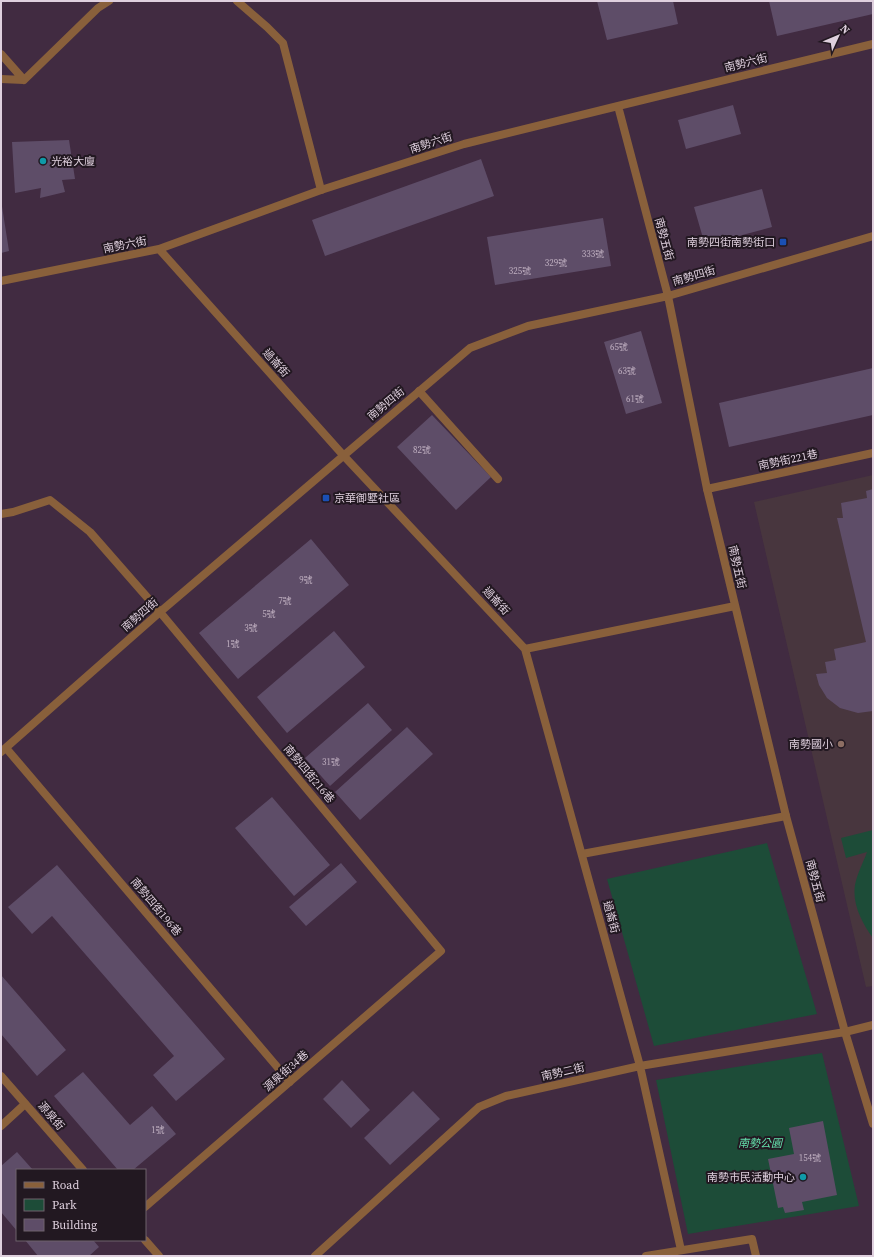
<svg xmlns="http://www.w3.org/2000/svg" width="874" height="1257" font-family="'Source Serif 4','Noto Sans TC',serif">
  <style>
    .education { fill: #48363e }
    .green { fill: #1d4c38 }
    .building { fill: #5e4d68 }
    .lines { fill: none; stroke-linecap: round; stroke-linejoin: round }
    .lane { stroke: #89603b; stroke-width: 8 }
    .street { stroke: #89603b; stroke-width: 8 }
    .culture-dot { fill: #0f9aa8; stroke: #221821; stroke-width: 1.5 }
    .transit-dot { fill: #1a4fb4; stroke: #221821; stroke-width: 1.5 }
    .education-dot { fill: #8d6e63; stroke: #221821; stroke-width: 1.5 }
    .labels { text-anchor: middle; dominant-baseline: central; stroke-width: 4; stroke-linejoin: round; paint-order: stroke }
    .number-label { font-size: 9px; fill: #bfafc0 }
    .street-label { font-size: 11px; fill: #dfd0de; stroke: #221821 }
    .poi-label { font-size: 11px; fill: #dfd0de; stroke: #221821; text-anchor: end }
    .park-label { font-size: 11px; font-style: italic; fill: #64e2ad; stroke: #221821 }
  </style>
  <rect width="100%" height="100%" fill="#412b41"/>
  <path class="education" d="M873,475V986L866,987L754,502Z"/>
  <path class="green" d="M873,830V938C862,923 852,904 855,885C857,874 863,863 867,852L846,858L841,838Z
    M767,843L817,1014L654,1046L607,879Z
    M822,1053L859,1206L688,1234L656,1080Z"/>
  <path class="building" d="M597,1H673L678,24L607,40Z
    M769,1H873V14L777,36Z
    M733,105L741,134L686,149L678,120Z
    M69,140L75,179L62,180L65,192L40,198L41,188L15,193L12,142Z
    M481,159L494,196L325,256L312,220Z
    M762,189L772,227L705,245L694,207Z
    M1,200L9,251L1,253Z
    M603,218L611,266L495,285L487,237Z
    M641,331L662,403L626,414L604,342Z
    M873,368V415L729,447L719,403Z
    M432,415L491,477L456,510L397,447Z
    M873,489V711L858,713L840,708L827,698L819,685L816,674L827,673L825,662L836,660L834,649L866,642L837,518H843L841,503L867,498L866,491Z
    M311,539L349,585L238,679L199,633Z
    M334,631L365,667L287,733L257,697Z
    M368,703L392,730L330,786L305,758Z
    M407,727L433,754L360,820L335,792Z
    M272,797L330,865L294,896L235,828Z
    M341,863L357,882L306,926L289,907Z
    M57,865L225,1059L176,1101L153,1075L174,1056L52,916L32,934L8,907Z
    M1,975L66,1050L37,1076L1,1034Z
    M83,1072L130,1125L152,1106L176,1134L133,1170H118L54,1096Z
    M342,1080L370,1110L351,1128L323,1099Z
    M413,1091L440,1119L390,1165L364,1138Z
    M823,1121L837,1195L802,1202L804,1210L785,1213L783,1207L778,1208L768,1159L794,1154L789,1128Z
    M17,1152L33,1170H17V1231L1,1212V1166Z
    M25,1240H93L99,1247L89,1256H38Z"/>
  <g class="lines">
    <path class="lane" d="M237,1L267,27L283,43L321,190
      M1,54L24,80
      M1,79L24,80L98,8L109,1
      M419,391L498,479
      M707,489L873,453
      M1,514L13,512L50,500L90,532L160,612
      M582,854L786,816
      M1,1126L25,1104"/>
    <path class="street" d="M618,106L668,296L707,489L786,816L845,1032L873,1124
      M159,249L343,455L525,649L640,1066L681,1250
      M1,281L159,249L321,190L464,144L618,106L873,44
      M525,649L735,606
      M6,748L290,1082
      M1,752L160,612L470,348L528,326L668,296L873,236
      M1,1076L83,1170
      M145,1207L441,951L160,612
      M145,1240L159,1256
      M315,1256L479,1107L506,1096L640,1066L845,1032L873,1025
      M646,1256L752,1239L756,1256"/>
  </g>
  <g class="culture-dot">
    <circle cx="43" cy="161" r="4"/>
    <circle cx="803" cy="1177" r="4"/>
  </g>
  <g class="transit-dot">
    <rect x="779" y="238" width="8" height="8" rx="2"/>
    <rect x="322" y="494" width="8" height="8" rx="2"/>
  </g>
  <circle class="education-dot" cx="841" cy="744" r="4"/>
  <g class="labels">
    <g class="number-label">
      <text x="593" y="254">333號</text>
      <text x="556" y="263">329號</text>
      <text x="520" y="271">325號</text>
      <text x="619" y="347">65號</text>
      <text x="627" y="371">63號</text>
      <text x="635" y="399">61號</text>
      <text x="422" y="450">82號</text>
      <text x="306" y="580">9號</text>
      <text x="285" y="601">7號</text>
      <text x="269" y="614">5號</text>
      <text x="251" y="628">3號</text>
      <text x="233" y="644">1號</text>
      <text x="331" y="762">31號</text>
      <text x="158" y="1130">1號</text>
      <text x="810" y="1158">154號</text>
    </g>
    <g class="street-label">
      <text transform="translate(746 63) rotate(-14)">南勢六街</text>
      <text transform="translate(431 143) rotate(-18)">南勢六街</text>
      <text transform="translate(664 239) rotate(75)">南勢五街</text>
      <text transform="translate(125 245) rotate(-11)">南勢六街</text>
      <text transform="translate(694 276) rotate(-16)">南勢四街</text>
      <text transform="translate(276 363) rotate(48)">過崙街</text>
      <text transform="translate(386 404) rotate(-40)">南勢四街</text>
      <text transform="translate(788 460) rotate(-12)">南勢街221巷</text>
      <text transform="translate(737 567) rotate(77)">南勢五街</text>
      <text transform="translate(496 601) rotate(47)">過崙街</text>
      <text transform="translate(140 615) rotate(-41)">南勢四街</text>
      <text transform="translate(309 774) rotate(50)">南勢四街216巷</text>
      <text transform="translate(815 881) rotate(75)">南勢五街</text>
      <text transform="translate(156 907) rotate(50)">南勢四街196巷</text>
      <text transform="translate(611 917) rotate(75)">過崙街</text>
      <text transform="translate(286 1071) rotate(-41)">源泉街34巷</text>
      <text transform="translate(563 1072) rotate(-13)">南勢二街</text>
      <text transform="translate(51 1116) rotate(49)">源泉街</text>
    </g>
    <g class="poi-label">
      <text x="51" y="161" text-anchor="start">光裕大廈</text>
      <text x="775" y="242">南勢四街南勢街口</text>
      <text x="334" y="498" text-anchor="start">京華御墅社區</text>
      <text x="833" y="744">南勢國小</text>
      <text x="795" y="1177">南勢市民活動中心</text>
    </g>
    <g class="park-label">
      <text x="760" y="1143">南勢公園</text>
    </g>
  </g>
  <rect width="874" height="1257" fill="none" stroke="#dfd0de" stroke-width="4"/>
  <rect x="16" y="1169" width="130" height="72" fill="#221821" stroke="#6e626d"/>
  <rect x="24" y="1182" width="20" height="6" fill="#89603b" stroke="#6e626d"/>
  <text x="52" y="1189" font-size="12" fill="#dfd0de">Road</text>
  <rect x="24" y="1199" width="20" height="12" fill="#1d4c38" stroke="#6e626d"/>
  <text x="52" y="1209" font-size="12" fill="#dfd0de">Park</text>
  <rect x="24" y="1219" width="20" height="12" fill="#5e4d68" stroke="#6e626d"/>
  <text x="52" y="1229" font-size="12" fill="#dfd0de">Building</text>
  <g transform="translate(838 36) rotate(46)" stroke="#221821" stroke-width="3" paint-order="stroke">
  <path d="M0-3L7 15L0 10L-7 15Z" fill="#dfd0de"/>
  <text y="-6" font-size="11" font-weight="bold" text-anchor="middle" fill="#dfd0de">N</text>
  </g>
</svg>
